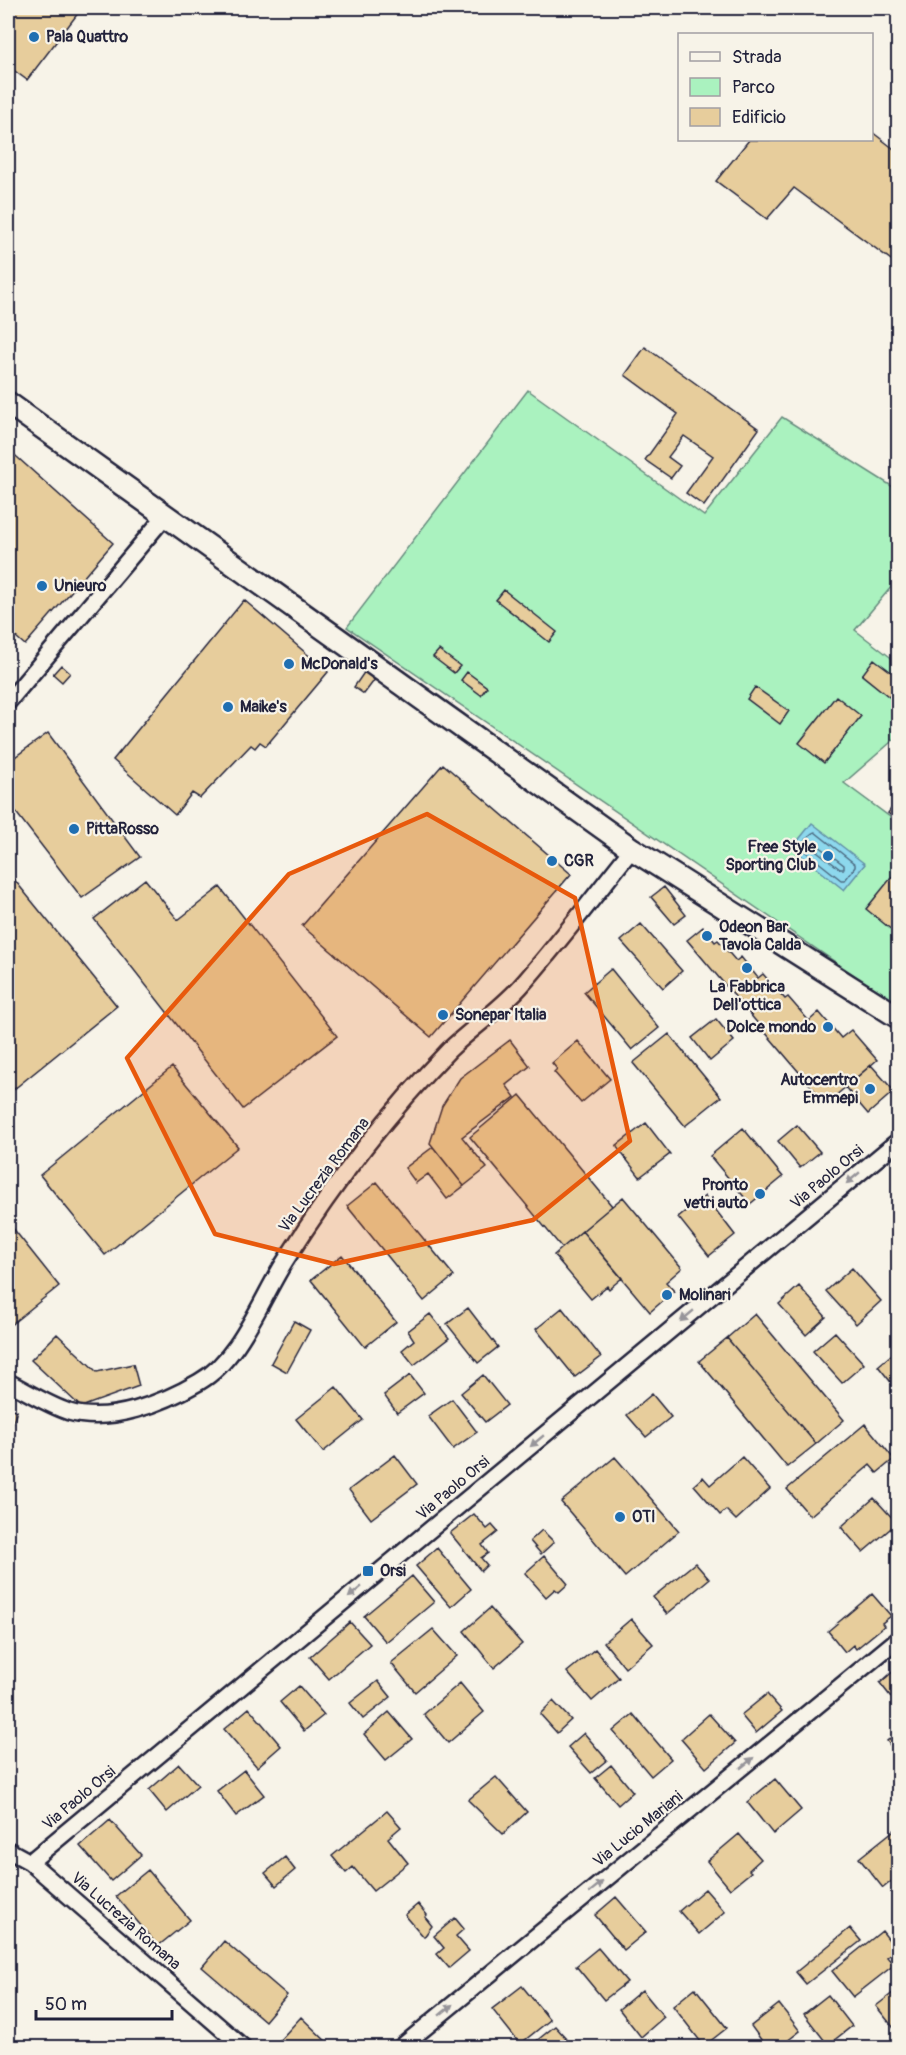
<svg xmlns="http://www.w3.org/2000/svg" width="906" height="2055" font-family="Pangolin,sans-serif">
  <style>
    .green { fill: #aaf2bf; stroke: #668a7d; stroke-width: 1.5 }
    .water { fill: #8dd8ed; stroke: #628fa6; stroke-width: 1.5 }
    .lines { fill: none; stroke-linecap: round; stroke-linejoin: round }
    .shore { stroke: #4d6b82; stroke-width: 1.5 }
    .building { fill: #e7cd9c; stroke: #22223b; stroke-width: 1.5 }
    .street-casing { stroke: #22223b; stroke-width: 20 }
    .secondary-casing { stroke: #22223b; stroke-width: 26 }
    .street { stroke: #f7f3e8; stroke-width: 15 }
    .secondary { stroke: #f7f3e8; stroke-width: 21 }
    .oneway { fill: #97959a }
    .marked { fill: #e8590c; fill-opacity: 0.2; stroke: #e8590c; stroke-width: 4.5; stroke-linejoin: round }
    .poi-dot { fill: #1f6fb2; stroke: #f7f3e8; stroke-width: 2 }
    .labels { text-anchor: middle; dominant-baseline: central; stroke-width: 4.5; stroke-linejoin: round; paint-order: stroke }
    .poi-label { font-size: 16px; font-weight: bold; fill: #22223b; stroke: #f7f3e8; text-anchor: start }
    .street-label { font-size: 16px; fill: #22223b; stroke: #f7f3e8 }
  </style>
  <rect width="100%" height="100%" fill="#f7f3e8"/>
  <filter id="ink" filterUnits="userSpaceOnUse"><feTurbulence type="fractalNoise" baseFrequency=".0167" numOctaves="2"/><feDisplacementMap in="SourceGraphic" scale="12" xChannelSelector="R" yChannelSelector="G"/><feConvolveMatrix kernelMatrix="1 2 1 2 8 2 1 2 1" color-interpolation-filters="sRGB"/></filter>
  <g filter="url(#ink)">
    <path class="green" d="M528,390L704,516L782,417L898,490V579L855,630L898,663V736L844,783L898,823V1005L347,627Z"/>
    <path class="water" d="M812,823L865,864L844,890L792,848Z"/>
    <g class="lines">
      <path class="shore" d="M815,832L855,864V867L845,880H841L802,849C802,843 810,833 815,832Z
        M815,843L844,865V869H840L813,848L812,845Z"/>
    </g>
    <path class="building" d="M8,8H82L27,80L8,66Z
      M872,132L898,152V265L794,188L767,219L716,181L749,140H872Z
      M645,347L759,429L704,506L686,493L713,456L684,436L668,457L680,466L671,478L645,460L678,414L625,375Z
      M8,449L113,543L25,645L8,630Z
      M504,590L557,632L549,642L496,600Z
      M244,600L328,672L266,746L260,742L255,748L251,745L200,798L192,793L175,815L113,760Z
      M439,650L460,666L454,673L433,657Z
      M874,659L898,677V704L862,675Z
      M61,665L70,673L62,682L53,674Z
      M365,671L376,678L364,694L354,687Z
      M467,672L487,687L481,695L461,680Z
      M755,687L789,711L780,724L747,699Z
      M836,696L861,716L824,763L799,743Z
      M48,733L140,857L82,898L8,802V762Z
      M443,764L571,874L431,1037L302,926Z
      M898,799V821L888,813Z
      M8,872L117,1006L8,1094Z
      M895,873L898,876V935L866,909Z
      M145,879L178,920L220,887L337,1036L243,1109L94,919Z
      M664,887L686,915L674,924L651,897Z
      M641,924L682,971L663,988L621,941Z
      M703,927L715,942L718,940L736,961L741,957L758,978L763,974L785,999L788,997L809,1021L819,1012L841,1038L851,1030L877,1060L826,1104L687,940Z
      M611,969L659,1028L632,1050L584,992Z
      M716,1019L734,1041L710,1061L692,1038Z
      M669,1034L721,1097L685,1126L633,1063Z
      M510,1040L530,1066L506,1085L515,1097L462,1137L487,1168L464,1186L430,1143L442,1106L460,1078Z
      M578,1041L610,1079L581,1103L554,1072L557,1069L552,1063Z
      M871,1065L894,1091L868,1114L845,1087Z
      M172,1067L238,1147L105,1255L40,1175Z
      M520,1095L612,1206L562,1248L470,1137Z
      M646,1123L670,1154L640,1177L616,1146Z
      M797,1125L820,1152L800,1168L778,1141Z
      M743,1128L783,1177L750,1204L710,1156Z
      M433,1147L464,1186L447,1199L428,1174L416,1183L405,1168Z
      M377,1182L454,1276L424,1301L347,1206Z
      M705,1196L735,1235L709,1256L678,1217Z
      M623,1197L682,1268L666,1282L674,1291L650,1312L582,1231Z
      M8,1222L59,1286L8,1327Z
      M582,1231L622,1278L609,1289L607,1286L591,1299L554,1255Z
      M342,1255L396,1322L365,1347L311,1280Z
      M852,1268L881,1301L856,1324L826,1291Z
      M799,1286L826,1317L806,1335L779,1304Z
      M468,1308L498,1347L478,1363L447,1324Z
      M562,1308L601,1357L575,1377L536,1329Z
      M430,1314L449,1338L414,1365L402,1350L414,1340L408,1331Z
      M755,1314L844,1420L816,1444L727,1338Z
      M294,1321L310,1330L287,1372L271,1363Z
      M835,1332L864,1364L842,1383L813,1351Z
      M57,1334L97,1372L133,1364L139,1386L81,1407L31,1360Z
      M727,1338L816,1444L787,1467L699,1361Z
      M898,1349V1391L878,1366Z
      M410,1375L424,1393L397,1413L384,1395Z
      M483,1375L507,1405L485,1422L461,1393Z
      M336,1387L363,1420L323,1452L296,1419Z
      M652,1394L671,1417L646,1437L627,1415Z
      M452,1399L477,1432L453,1449L428,1416Z
      M8,1407L17,1411L8,1436Z
      M865,1424L894,1459L877,1473L870,1465L810,1516L787,1489Z
      M395,1455L417,1484L371,1519L349,1490Z
      M615,1457L679,1531L625,1577L561,1502Z
      M742,1457L770,1489L736,1520L726,1510L720,1515L694,1485L703,1477L710,1485Z
      M874,1498L897,1523L863,1552L841,1527Z
      M474,1514L487,1529L492,1525L498,1532L482,1545L488,1553L481,1558L487,1565L481,1571L450,1533Z
      M542,1530L554,1542L541,1554L530,1541Z
      M437,1548L471,1589L451,1607L416,1566Z
      M544,1556L568,1584L559,1592L555,1589L546,1597L525,1573Z
      M695,1563L709,1579L667,1614L653,1597Z
      M412,1576L434,1602L386,1642L364,1616Z
      M872,1594L891,1616L882,1623L884,1626L856,1649L853,1645L845,1652L828,1631Z
      M490,1608L522,1644L494,1668L464,1631Z
      M631,1619L653,1644L625,1668L604,1642Z
      M350,1622L370,1644L329,1679L310,1657Z
      M433,1629L457,1656L415,1692L391,1663Z
      M595,1649L619,1678L592,1701L567,1672Z
      M897,1668L898,1670V1706L880,1683Z
      M378,1681L391,1697L363,1719L350,1703Z
      M460,1683L484,1712L448,1743L424,1714Z
      M299,1686L324,1715L304,1731L280,1702Z
      M767,1694L782,1711L756,1733L741,1715Z
      M553,1701L571,1720L557,1733L540,1714Z
      M249,1708L281,1746L257,1767L224,1729Z
      M389,1712L412,1739L386,1760L364,1734Z
      M633,1714L671,1759L651,1776L613,1731Z
      M709,1714L735,1743L706,1768L681,1739Z
      M898,1732V1756L887,1741Z
      M584,1733L607,1760L591,1773L568,1747Z
      M179,1764L198,1785L167,1812L149,1790Z
      M611,1765L633,1792L618,1805L595,1778Z
      M244,1770L264,1795L236,1816L217,1791Z
      M496,1777L527,1812L503,1834L468,1800Z
      M775,1779L801,1810L773,1834L747,1802Z
      M387,1811L401,1827L388,1838L408,1863L373,1891L353,1867L346,1873L332,1856Z
      M110,1820L141,1855L111,1881L80,1846Z
      M898,1827V1876L883,1888L859,1858Z
      M739,1834L761,1859L749,1870L751,1872L730,1889L707,1861Z
      M285,1857L295,1870L276,1886L265,1873Z
      M148,1870L190,1920L158,1946L116,1896Z
      M705,1889L725,1912L699,1934L679,1911Z
      M616,1897L646,1932L624,1950L595,1915Z
      M418,1904L427,1915L425,1917L432,1926L424,1937L405,1915Z
      M455,1918L464,1929L456,1936L469,1951L449,1968L437,1954L444,1948L434,1936Z
      M850,1928L861,1941L806,1984L796,1972Z
      M882,1931L897,1950L887,1957L894,1965L853,1997L832,1971Z
      M224,1941L287,1995L265,2021L202,1967Z
      M598,1948L627,1982L604,2000L576,1966Z
      M522,1986L550,2020L520,2044L492,2009Z
      M695,1988L727,2028L704,2046L673,2006Z
      M898,1989V2031L897,2032L876,2006Z
      M642,1990L664,2017L641,2037L619,2009Z
      M828,1995L852,2026L828,2045L804,2014Z
      M779,2004L800,2031L786,2042L789,2045L787,2048H767L751,2026Z
      M301,2017L333,2048H287L279,2041Z
      M555,2026L566,2038L555,2048H540L535,2042Z"/>
    <g class="lines">
      <defs>
        <path id="street" d="M8,702L166,515
          M8,1382C28,1392 48,1405 69,1412C111,1424 163,1403 199,1382C241,1358 261,1298 287,1258C334,1184 388,1113 449,1050C472,1028 498,1011 520,987C559,943 595,895 632,849
          M8,1850L30,1862L244,2048
          M30,1862L898,1141
          M400,2048L898,1639"/>
        <path id="secondary" d="M8,403L632,849L898,1017"/>
      </defs>
      <use href="#street" class="street-casing"/>
      <use href="#secondary" class="secondary-casing"/>
      <use href="#street" class="street"/>
      <use href="#secondary" class="secondary"/>
    </g>
    <defs><path id="oneway-solid" d="M-6-.8H1V-3.2L6.5 0L1 3.2V.8H-6Z" transform="scale(1.5)"/></defs>
    <g class="oneway">
      <use href="#oneway-solid" transform="translate(853 1178) rotate(140)"/>
      <use href="#oneway-solid" transform="translate(687 1316) rotate(140)"/>
      <use href="#oneway-solid" transform="translate(537 1441) rotate(140)"/>
      <use href="#oneway-solid" transform="translate(355 1592) rotate(140)"/>
      <use href="#oneway-solid" transform="translate(747 1763) rotate(-39)"/>
      <use href="#oneway-solid" transform="translate(596 1887) rotate(-39)"/>
      <use href="#oneway-solid" transform="translate(446 2010) rotate(-39)"/>
    </g>
  </g>
  <path class="marked" d="M427,814L575,898L630,1141L533,1220L334,1264L215,1234L127,1058L289,874Z"/>
  <g class="poi-dot">
    <circle cx="34" cy="37" r="6"/>
    <circle cx="42" cy="586" r="6"/>
    <circle cx="289" cy="664" r="6"/>
    <circle cx="228" cy="707" r="6"/>
    <circle cx="74" cy="829" r="6"/>
    <circle cx="828" cy="856" r="6"/>
    <circle cx="552" cy="861" r="6"/>
    <circle cx="707" cy="936" r="6"/>
    <circle cx="747" cy="968" r="6"/>
    <circle cx="443" cy="1015" r="6"/>
    <circle cx="828" cy="1027" r="6"/>
    <circle cx="870" cy="1089" r="6"/>
    <circle cx="760" cy="1194" r="6"/>
    <circle cx="667" cy="1295" r="6"/>
    <circle cx="620" cy="1517" r="6"/>
    <rect x="362" y="1565" width="12" height="12" rx="3"/>
  </g>
  <g class="labels">
    <g class="poi-label">
      <text x="46" y="37">Pala Quattro</text>
      <text x="54" y="586">Unieuro</text>
      <text x="301" y="664">McDonald's</text>
      <text x="240" y="707">Maike's</text>
      <text x="86" y="829">PittaRosso</text>
      <text x="816" y="847" text-anchor="end">Free Style<tspan x="816" dy="18">Sporting Club</tspan></text>
      <text x="564" y="861">CGR</text>
      <text x="719" y="927">Odeon Bar<tspan x="719" dy="18">Tavola Calda</tspan></text>
      <text x="747" y="987" text-anchor="middle">La Fabbrica<tspan x="747" dy="18">Dell'ottica</tspan></text>
      <text x="455" y="1015">Sonepar Italia</text>
      <text x="816" y="1027" text-anchor="end">Dolce mondo</text>
      <text x="858" y="1080" text-anchor="end">Autocentro<tspan x="858" dy="18">Emmepi</tspan></text>
      <text x="748" y="1185" text-anchor="end">Pronto<tspan x="748" dy="18">vetri auto</tspan></text>
      <text x="679" y="1295">Molinari</text>
      <text x="632" y="1517">OTI</text>
      <text x="380" y="1571">Orsi</text>
    </g>
    <g class="street-label">
      <text transform="translate(324 1175) rotate(-53)">Via Lucrezia Romana</text>
      <text transform="translate(827 1177) rotate(-40)">Via Paolo Orsi</text>
      <text transform="translate(453 1488) rotate(-40)">Via Paolo Orsi</text>
      <text transform="translate(79 1798) rotate(-40)">Via Paolo Orsi</text>
      <text transform="translate(638 1829) rotate(-39)">Via Lucio Mariani</text>
      <text transform="translate(126 1921) rotate(41)">Via Lucrezia Romana</text>
    </g>
  </g>
  <rect width="906" height="2055" fill="none" stroke="#f7f3e8" stroke-width="30"/>
  <rect x="15" y="15" width="876" height="2025" fill="none" stroke="#22223b" stroke-width="2" filter="url(#ink)"/>
  <rect x="678" y="33" width="195" height="108" fill="#f7f3e8" stroke="#a29fa3" stroke-width="1.5"/>
  <rect x="690" y="52" width="30" height="9" fill="#f7f3e8" stroke="#a29fa3" stroke-width="1.5"/>
  <text x="732" y="63" font-size="18" fill="#22223b">Strada</text>
  <rect x="690" y="78" width="30" height="18" fill="#aaf2bf" stroke="#a29fa3" stroke-width="1.5"/>
  <text x="732" y="93" font-size="18" fill="#22223b">Parco</text>
  <rect x="690" y="108" width="30" height="18" fill="#e7cd9c" stroke="#a29fa3" stroke-width="1.5"/>
  <text x="732" y="123" font-size="18" fill="#22223b">Edificio</text>
  <path d="M36 2010v9h136v-9" fill="none" stroke="#22223b" stroke-width="3"/>
  <text x="45" y="2010" font-size="18" fill="#22223b" stroke="#f7f3e8" stroke-width="4.5" paint-order="stroke">50 m</text>
</svg>
